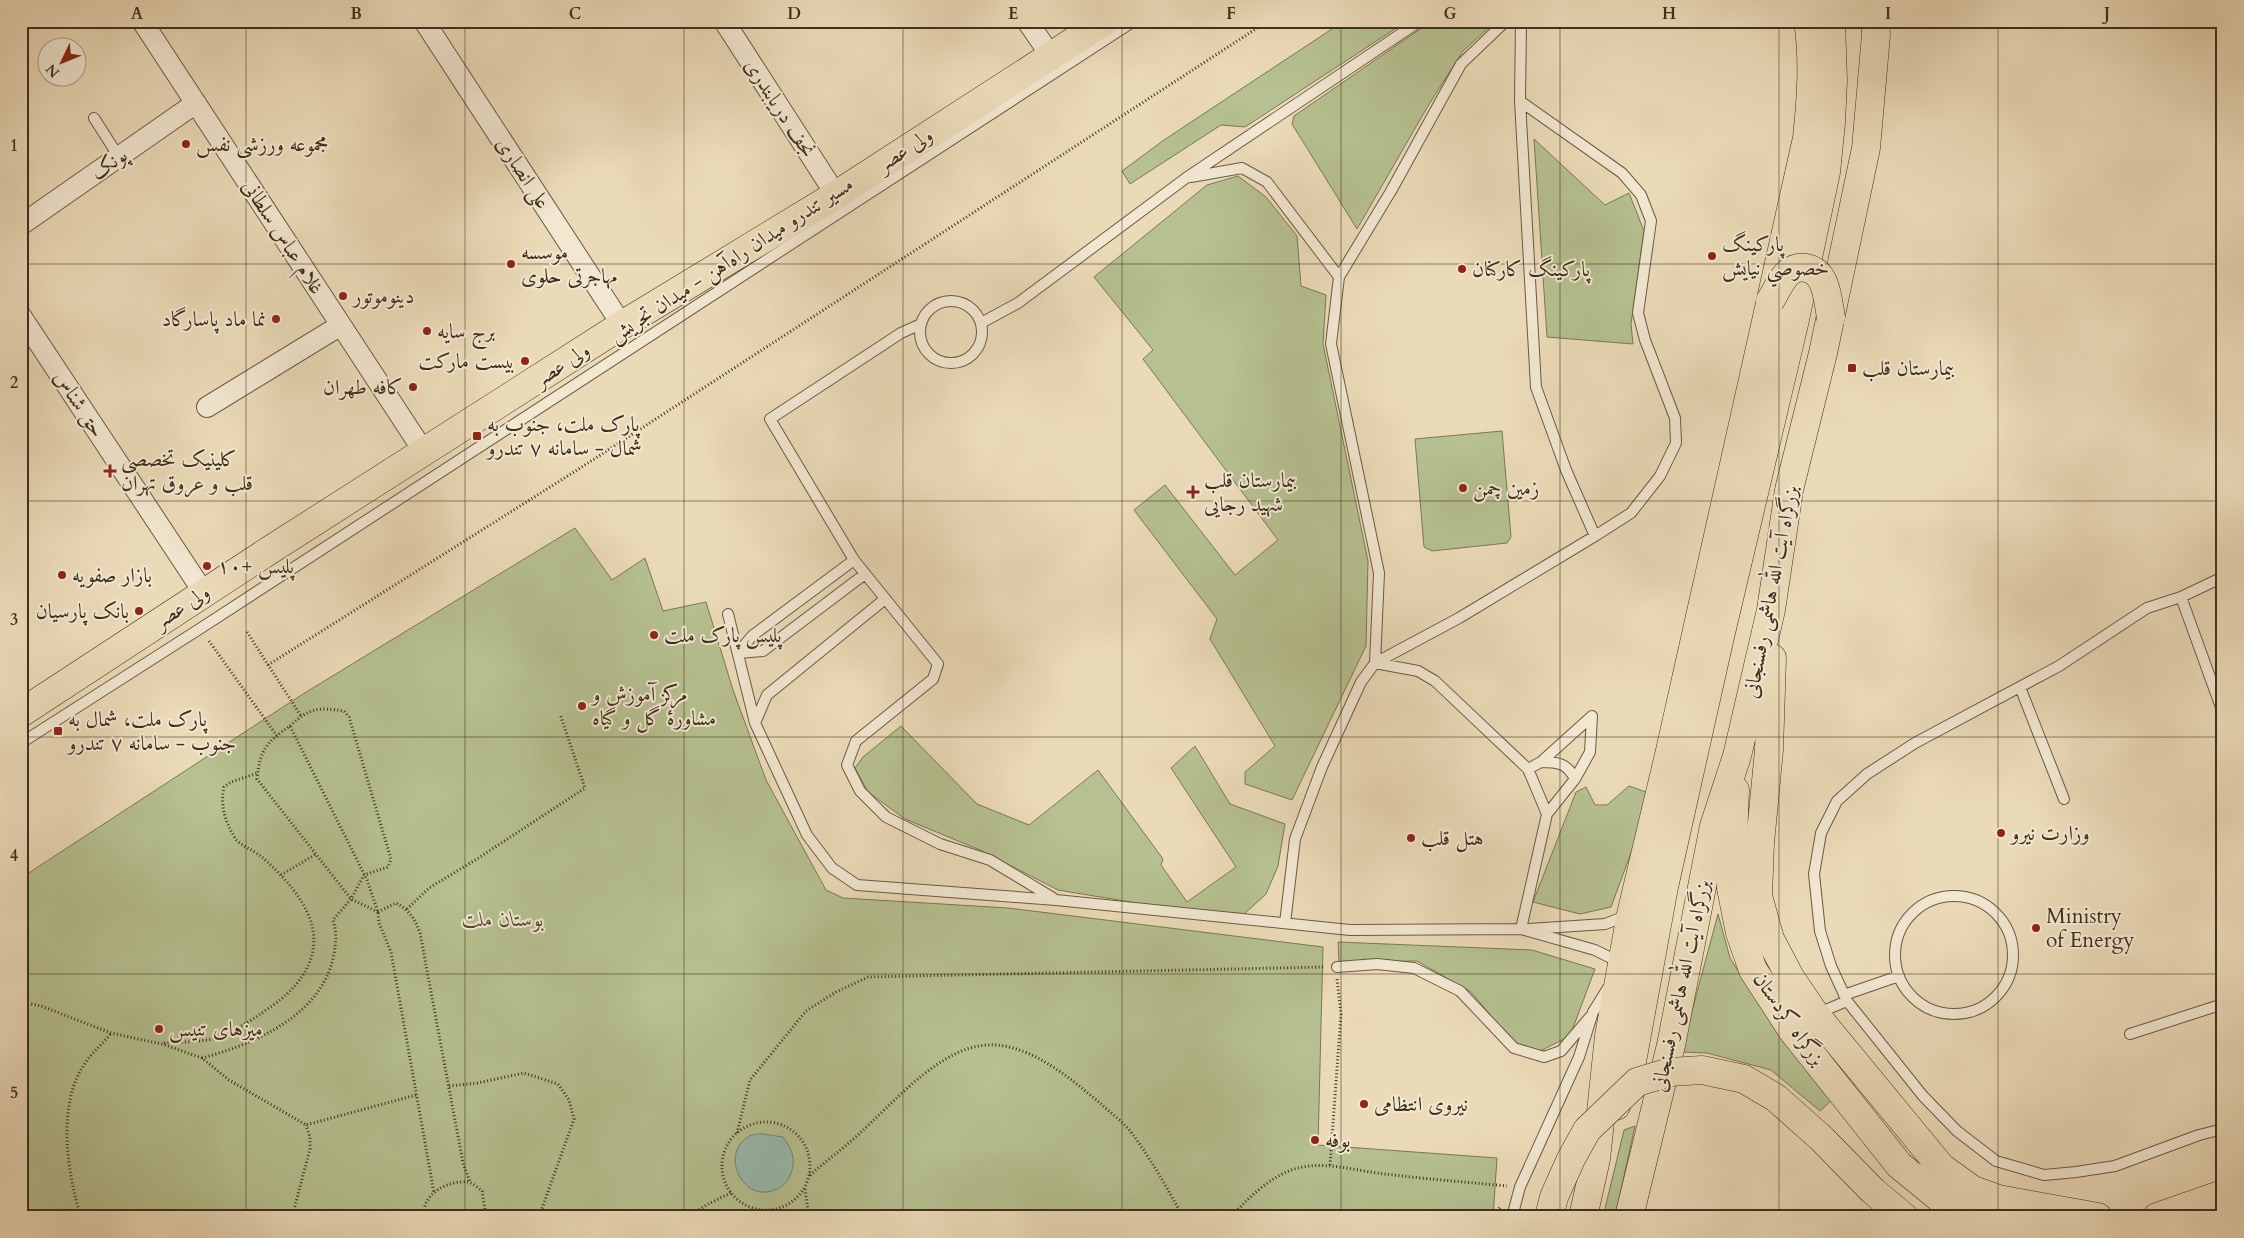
<svg xmlns="http://www.w3.org/2000/svg" width="2244" height="1238" font-family="Cardo,Amiri,serif">
  <style>
    .green { fill: #b6c090; stroke: #7a7856 }
    .water { fill: #98bbae; stroke: #748374 }
    .lines { fill: none; stroke-linecap: round; stroke-linejoin: round }
    .trunk-tunnel { stroke: #c9b899; stroke-width: 28; stroke-dasharray: 28 14; stroke-linecap: butt }
    .service-casing { stroke: #6a5a43; stroke-width: 12 }
    .minor-casing { stroke: #6a5a43; stroke-width: 22 }
    .primary-casing { stroke: #3f301c; stroke-width: 29 }
    .trunk-casing { stroke: #3f301c; stroke-width: 29 }
    .path { stroke: #3f301c; stroke-width: 3; stroke-dasharray: 1 2.5; stroke-linecap: butt }
    .service { stroke: #f2e7d1; stroke-width: 10 }
    .minor { stroke: #f2e7d1; stroke-width: 20 }
    .primary { stroke: #ebdab8; stroke-width: 28 }
    .trunk { stroke: #ebdab8; stroke-width: 28 }
    .trunk-bridge-casing { stroke: #3f301c; stroke-width: 29; stroke-linecap: butt }
    .trunk-bridge { stroke: #ebdab8; stroke-width: 28 }
    .grid { fill: none; stroke: #3f301c; stroke-width: 1; stroke-opacity: 0.55 }
    .poi-dot { fill: #8f2418; stroke: #f2e7d1; stroke-width: 2 }
    .labels { text-anchor: middle; dominant-baseline: central; stroke-width: 4; stroke-linejoin: round; paint-order: stroke }
    .street-label { font-size: 21px; fill: #3f301c; stroke: #f2e7d1 }
    .poi-label { font-size: 21px; fill: #3f301c; stroke: #f2e7d1; text-anchor: start }
    .park-label { font-size: 21px; font-style: italic; fill: #574d33; stroke: #f2e7d1 }
    .neatline { fill: none; stroke: #3f301c; stroke-width: 2 }
    .grid-label { font-size: 16px; text-anchor: middle; font-weight: bold; fill: #3f301c }
  </style>
  <rect width="100%" height="100%" fill="#ebdab8"/>
  <filter id="stains"><feTurbulence type="fractalNoise" baseFrequency=".004" numOctaves="4"/><feColorMatrix values="0 0 0 0 .2 0 0 0 0 .09 0 0 0 0 .02 0 0 0 .5 -.17"/></filter>
  <radialGradient id="worn" r=".72"><stop offset=".6" stop-color="#630" stop-opacity="0"/><stop offset="1" stop-color="#630" stop-opacity=".3"/></radialGradient>
  <path class="green" d="M1344,21H1407L1245,127L1221,125L1130,184L1122,171L1164,140Z
    M1432,21H1496L1463,51L1428,106L1357,229L1292,124L1294,116Z
    M1534,139L1605,205L1629,193L1644,231L1631,324L1633,344L1547,337Z
    M1238,176L1266,197L1297,236L1301,286L1326,295L1323,344L1368,561L1366,646L1292,800L1245,784V772L1275,746L1210,639L1217,619L1134,510L1165,485L1235,575L1278,540L1143,359L1153,350L1094,277L1207,185Z
    M1502,431L1511,537L1507,543L1432,551L1424,547L1415,439Z
    M575,528L612,580L645,558L663,611L706,602L733,690L766,780L826,890L843,898L1008,908L1323,947L1318,1145L1497,1158L1493,1217H21V878L303,694Z
    M901,726L977,804L1029,825L1098,770L1163,859L1161,865L1187,902L1236,867L1171,768L1195,746L1230,804L1285,824L1278,866L1266,894L1242,916L1197,913L1058,890L980,850L905,819L868,792L855,768L863,757Z
    M1629,786L1646,792L1636,839L1611,907L1580,914L1533,902L1576,792L1586,787L1595,805H1607Z
    M1718,914L1730,958L1774,1027L1832,1100L1820,1111L1771,1070L1707,1053L1681,1052Z
    M1338,942L1532,950L1595,969L1570,1036L1540,1051L1514,1043L1471,992L1417,961L1339,962Z
    M1635,1126L1615,1217H1603L1624,1130Z"/>
  <path class="water" d="M763,1134L783,1137C792,1150 797,1159 790,1176C786,1183 784,1185 777,1189C744,1205 719,1155 748,1137C752,1134 759,1134 763,1134Z
    M455,1210H472L469,1217H438Z"/>
  <g class="lines">
    <path class="trunk-tunnel" d="M21,1210L28,1217"/>
    <defs>
      <path id="service" d="M1506,21L1461,64L1391,191L1339,277L1331,344L1379,573L1375,663L1418,671L1435,681L1528,769
        M1520,101L1622,173L1641,195L1651,221L1638,313L1645,340L1675,418L1676,443L1660,476L1631,513L1595,536
        M94,118L119,157
        M1191,177L1242,168L1267,182L1339,277
        M920 332a31 31 0 1 1 62 0a31 31 0 1 1-62 0Z
        M981,323L1018,303L1186,178L1420,21
        M921,324L901,333L770,419L854,560L938,664L933,679L856,741L847,765L860,791L886,817L940,844L990,860L1053,898
        M2223,577L2181,597L2147,608L2059,666L1915,743L1867,774L1837,801L1821,833L1814,874L1820,931L1831,966L1847,1001L1923,1096L1957,1131L1996,1161L2044,1175L2076,1172L2115,1166L2199,1135L2223,1129
        M2181,597L2223,713
        M728,614L755,723L807,835L832,868L857,885L1056,900L1350,930L1521,929L1547,814
        M738,653L763,651L865,574
        M738,653L752,636L854,560
        M2020,687L2064,799
        M755,723L767,695L885,599
        M21,743L201,628L1134,21
        M1541,762C1558,762 1567,763 1575,779L1547,814L1528,769Z
        M1541,762L1592,716L1590,752L1575,779
        M1895 955a59 59 0 1 1 118 0a59 59 0 1 1-118 0Z
        M1285,923L1295,839L1322,767L1361,682L1375,663L1459,618L1595,536L1566,470L1536,387L1520,101L1521,21
        M1521,929L1595,950L1621,963
        M1529,929L1605,924L1628,915
        M1337,967L1377,964L1414,968L1460,991L1514,1048L1544,1057L1561,1051L1590,1017
        M1844,995L1899,976
        M1816,1014L1847,1001
        M2130,1034L2223,1004
        M1512,1217L1520,1187L1579,1057L1593,1012L1608,988"/>
      <path id="minor" d="M142,21L424,452
        M424,21L622,325
        M724,21L836,195
        M1027,21L1051,56
        M21,225L196,103
        M21,316L204,593
        M207,407L341,325"/>
      <path id="primary" d="M21,713L270,550L622,325L836,195L1105,21"/>
      <path id="trunk" d="M1772,658L1769,750L1760,843L1758,896L1770,939L1790,977L1815,1014L1941,1167L1973,1190L1998,1199L2098,1217
        M1735,790L1731,888L1740,933L1753,970L1792,1030L1899,1165L1943,1201L1977,1217
        M1616,1106L1631,1067L1664,887L1719,641L1794,324L1826,172L1831,123L1833,80L1831,21
        M1821,1138L1873,1191L1904,1217
        M1583,1217L1596,1159L1609,1036L1631,914L1669,755L1807,138C1811,99 1814,61 1808,21
        M1629,1217L1671,1045L1714,826L1737,756L1771,610L1789,490L1823,353L1866,148L1876,35L1875,21
        M2157,1217L2223,1194"/>
    </defs>
    <use href="#service" class="service-casing"/>
    <use href="#minor" class="minor-casing"/>
    <use href="#primary" class="primary-casing"/>
    <use href="#trunk" class="trunk-casing"/>
    <path class="path" d="M247,632L301,716
      M209,641L277,736
      M268,665L585,465L1268,21
      M281,875L316,854
      M407,909L429,888L477,859L585,788L560,714
      M378,912L351,899L257,779C260,749 266,743 290,726L367,880L378,912L379,923L391,952L434,1193
      M378,912L396,903C410,911 415,919 420,933L463,1163L470,1182
      M21,1002L41,1006L111,1033L162,1044L202,1058L229,1080L306,1125L416,1095
      M164,1043C180,1042 197,1042 213,1039C230,1036 274,1006 287,994C339,944 307,897 262,857C254,850 240,846 235,838C225,822 220,805 224,787L231,782L258,773
      M202,1058C255,1044 323,1015 334,954C336,941 337,933 333,920L351,899L364,875L388,867L391,859L349,717L344,711C318,707 309,708 290,726
      M449,1086L478,1083L524,1073L558,1084L569,1100L574,1119L539,1217
      M722 1166a44 44 0 1 1 88 0a44 44 0 1 1-88 0Z
      M737,1133L750,1080L806,1011L836,992L868,977L1325,967
      M1330,1165L1341,1014L1337,979
      M810,1175C826,1161 844,1148 860,1133C890,1106 932,1057 974,1047C1020,1035 1068,1076 1101,1104C1111,1113 1123,1122 1131,1132C1151,1159 1167,1188 1183,1217
      M805,1189L809,1217
      M81,1217C67,1174 57,1104 84,1065C91,1053 103,1044 111,1033
      M292,1217L310,1149V1137L306,1125
      M424,1217C421,1194 448,1180 468,1182C473,1183 478,1188 482,1191L486,1217
      M687,1217L710,1203L731,1193
      M1231,1217C1248,1198 1270,1177 1294,1169C1324,1160 1355,1171 1385,1174C1425,1179 1466,1182 1507,1186
      M1493,1217L1500,1207"/>
    <use href="#service" class="service"/>
    <use href="#minor" class="minor"/>
    <use href="#primary" class="primary"/>
    <use href="#trunk" class="trunk"/>
    <defs>
      <path id="trunk-bridge" d="M1770,301C1776,292 1780,281 1787,274C1799,262 1817,268 1823,282C1828,293 1829,306 1831,318
        M1549,1217L1554,1197L1571,1159L1587,1130L1637,1082L1670,1072L1702,1070L1744,1079L1776,1098L1821,1138"/>
    </defs>
    <use href="#trunk-bridge" class="trunk-bridge-casing"/>
    <use href="#trunk-bridge" class="trunk-bridge"/>
  </g>
  <path class="grid" d="M246,21V1217M465,21V1217M684,21V1217M903,21V1217M1122,21V1217M1341,21V1217M1560,21V1217M1779,21V1217M1998,21V1217M21,264H2223M21,501H2223M21,737H2223M21,974H2223"/>
  <g class="poi-dot">
    <circle cx="186" cy="144" r="5"/>
    <circle cx="1712" cy="256" r="5"/>
    <circle cx="511" cy="264" r="5"/>
    <circle cx="1462" cy="269" r="5"/>
    <circle cx="343" cy="296" r="5"/>
    <circle cx="276" cy="319" r="5"/>
    <circle cx="427" cy="331" r="5"/>
    <circle cx="525" cy="361" r="5"/>
    <rect x="1847" y="363" width="10" height="10" rx="2.5"/>
    <circle cx="413" cy="387" r="5"/>
    <rect x="472" y="431" width="10" height="10" rx="2.5"/>
    <path d="M107.5 463.5h5v5h5v5h-5v5h-5v-5h-5v-5h5z"/>
    <circle cx="1463" cy="488" r="5"/>
    <path d="M1190.5 484.5h5v5h5v5h-5v5h-5v-5h-5v-5h5z"/>
    <circle cx="207" cy="566" r="5"/>
    <circle cx="62" cy="575" r="5"/>
    <circle cx="139" cy="611" r="5"/>
    <circle cx="654" cy="635" r="5"/>
    <circle cx="582" cy="706" r="5"/>
    <rect x="53" y="726" width="10" height="10" rx="2.5"/>
    <circle cx="2001" cy="833" r="5"/>
    <circle cx="1411" cy="838" r="5"/>
    <circle cx="2036" cy="928" r="5"/>
    <circle cx="159" cy="1029" r="5"/>
    <circle cx="1364" cy="1104" r="5"/>
    <circle cx="1315" cy="1140" r="5"/>
  </g>
  <g class="labels">
    <g class="street-label">
      <text transform="translate(780 108) rotate(57)">نجف دریابندری</text>
      <text transform="translate(905 150) rotate(-33)">ولی عصر</text>
      <text transform="translate(109 164) rotate(-35)">پونک</text>
      <text transform="translate(523 173) rotate(57)">علی انصاری</text>
      <text transform="translate(283 237) rotate(57)">غلام عباس سلطانی</text>
      <text transform="translate(731 260) rotate(-33)">مسیر تندرو میدان راه‌آهن - میدان تجریش</text>
      <text transform="translate(562 365) rotate(-33)">ولی عصر</text>
      <text transform="translate(79 404) rotate(57)">حق شناس</text>
      <text transform="translate(1771 592) rotate(-79)">بزرگراه آیت الله هاشمی رفسنجانی</text>
      <text transform="translate(182 607) rotate(-33)">ولی عصر</text>
      <text transform="translate(1681 986) rotate(-78)">بزرگراه آیت الله هاشمی رفسنجانی</text>
      <text transform="translate(1789 1019) rotate(55)">بزرگراه کردستان</text>
    </g>
    <g class="poi-label">
      <text x="196" y="144">مجموعه ورزشی نفس</text>
      <text x="1722" y="244">پاركينگ<tspan x="1722" dy="24">خصوصي نيايش</tspan></text>
      <text x="521" y="252">موسسه<tspan x="521" dy="24">مهاجرتی حلوی</tspan></text>
      <text x="1472" y="269">پارکینگ کارکنان</text>
      <text x="353" y="296">دینوموتور</text>
      <text x="266" y="319" text-anchor="end">نما ماد پاسارگاد</text>
      <text x="437" y="331">برج سایه</text>
      <text x="515" y="361" text-anchor="end">بیست مارکت</text>
      <text x="1862" y="368">بیمارستان قلب</text>
      <text x="403" y="387" text-anchor="end">کافه طهران</text>
      <text x="487" y="424">پارک ملت، جنوب به<tspan x="487" dy="24">شمال - سامانه ۷ تندرو</tspan></text>
      <text x="121" y="459">کلینیک تخصصی<tspan x="121" dy="24">قلب و عروق تهران</tspan></text>
      <text x="1204" y="480">بیمارستان قلب<tspan x="1204" dy="24">شهید رجایی</tspan></text>
      <text x="1473" y="488">زمین چمن</text>
      <text x="217" y="566">پلیس +۱۰</text>
      <text x="72" y="575">بازار صفویه</text>
      <text x="129" y="611" text-anchor="end">بانک پارسیان</text>
      <text x="664" y="635">پلیس پارک ملت</text>
      <text x="592" y="694">مرکز آموزش و<tspan x="592" dy="24">مشاورهٔ گل و گیاه</tspan></text>
      <text x="68" y="719">پارک ملت، شمال به<tspan x="68" dy="24">جنوب - سامانه ۷ تندرو</tspan></text>
      <text x="2011" y="833">وزارت نیرو</text>
      <text x="1421" y="838">هتل قلب</text>
      <text x="2046" y="916">Ministry<tspan x="2046" dy="24">of Energy</tspan></text>
      <text x="169" y="1029">میزهای تنیس</text>
      <text x="1374" y="1104">نیروی انتظامی</text>
      <text x="1325" y="1140">بوفه</text>
    </g>
    <g class="park-label">
      <text x="503" y="919">بوستان ملت</text>
    </g>
  </g>
  <rect width="2244" height="1238" fill="none" stroke="#ebdab8" stroke-width="55"/>
  <g transform="translate(62 62) rotate(227)"><circle r="24" fill="#f2e7d1" stroke="#aa9e89"/>
  <path d="M0-4L9 19L0 12L-9 19Z" fill="#8f2418"/>
  <text y="-8" font-size="14" font-weight="bold" text-anchor="middle" fill="#3f301c">N</text>
  </g>
  <rect x="28" y="28" width="2188" height="1182" class="neatline"/>
  <g class="grid-label">
    <text x="137" y="19">A</text>
    <text x="356" y="19">B</text>
    <text x="575" y="19">C</text>
    <text x="794" y="19">D</text>
    <text x="1013" y="19">E</text>
    <text x="1231" y="19">F</text>
    <text x="1450" y="19">G</text>
    <text x="1669" y="19">H</text>
    <text x="1888" y="19">I</text>
    <text x="2107" y="19">J</text>
    <text x="14" y="151">1</text>
    <text x="14" y="388">2</text>
    <text x="14" y="625">3</text>
    <text x="14" y="861">4</text>
    <text x="14" y="1098">5</text>
  </g>
  <rect width="100%" height="100%" filter="url(#stains)"/>
  <rect width="100%" height="100%" fill="url(#worn)"/>
</svg>
